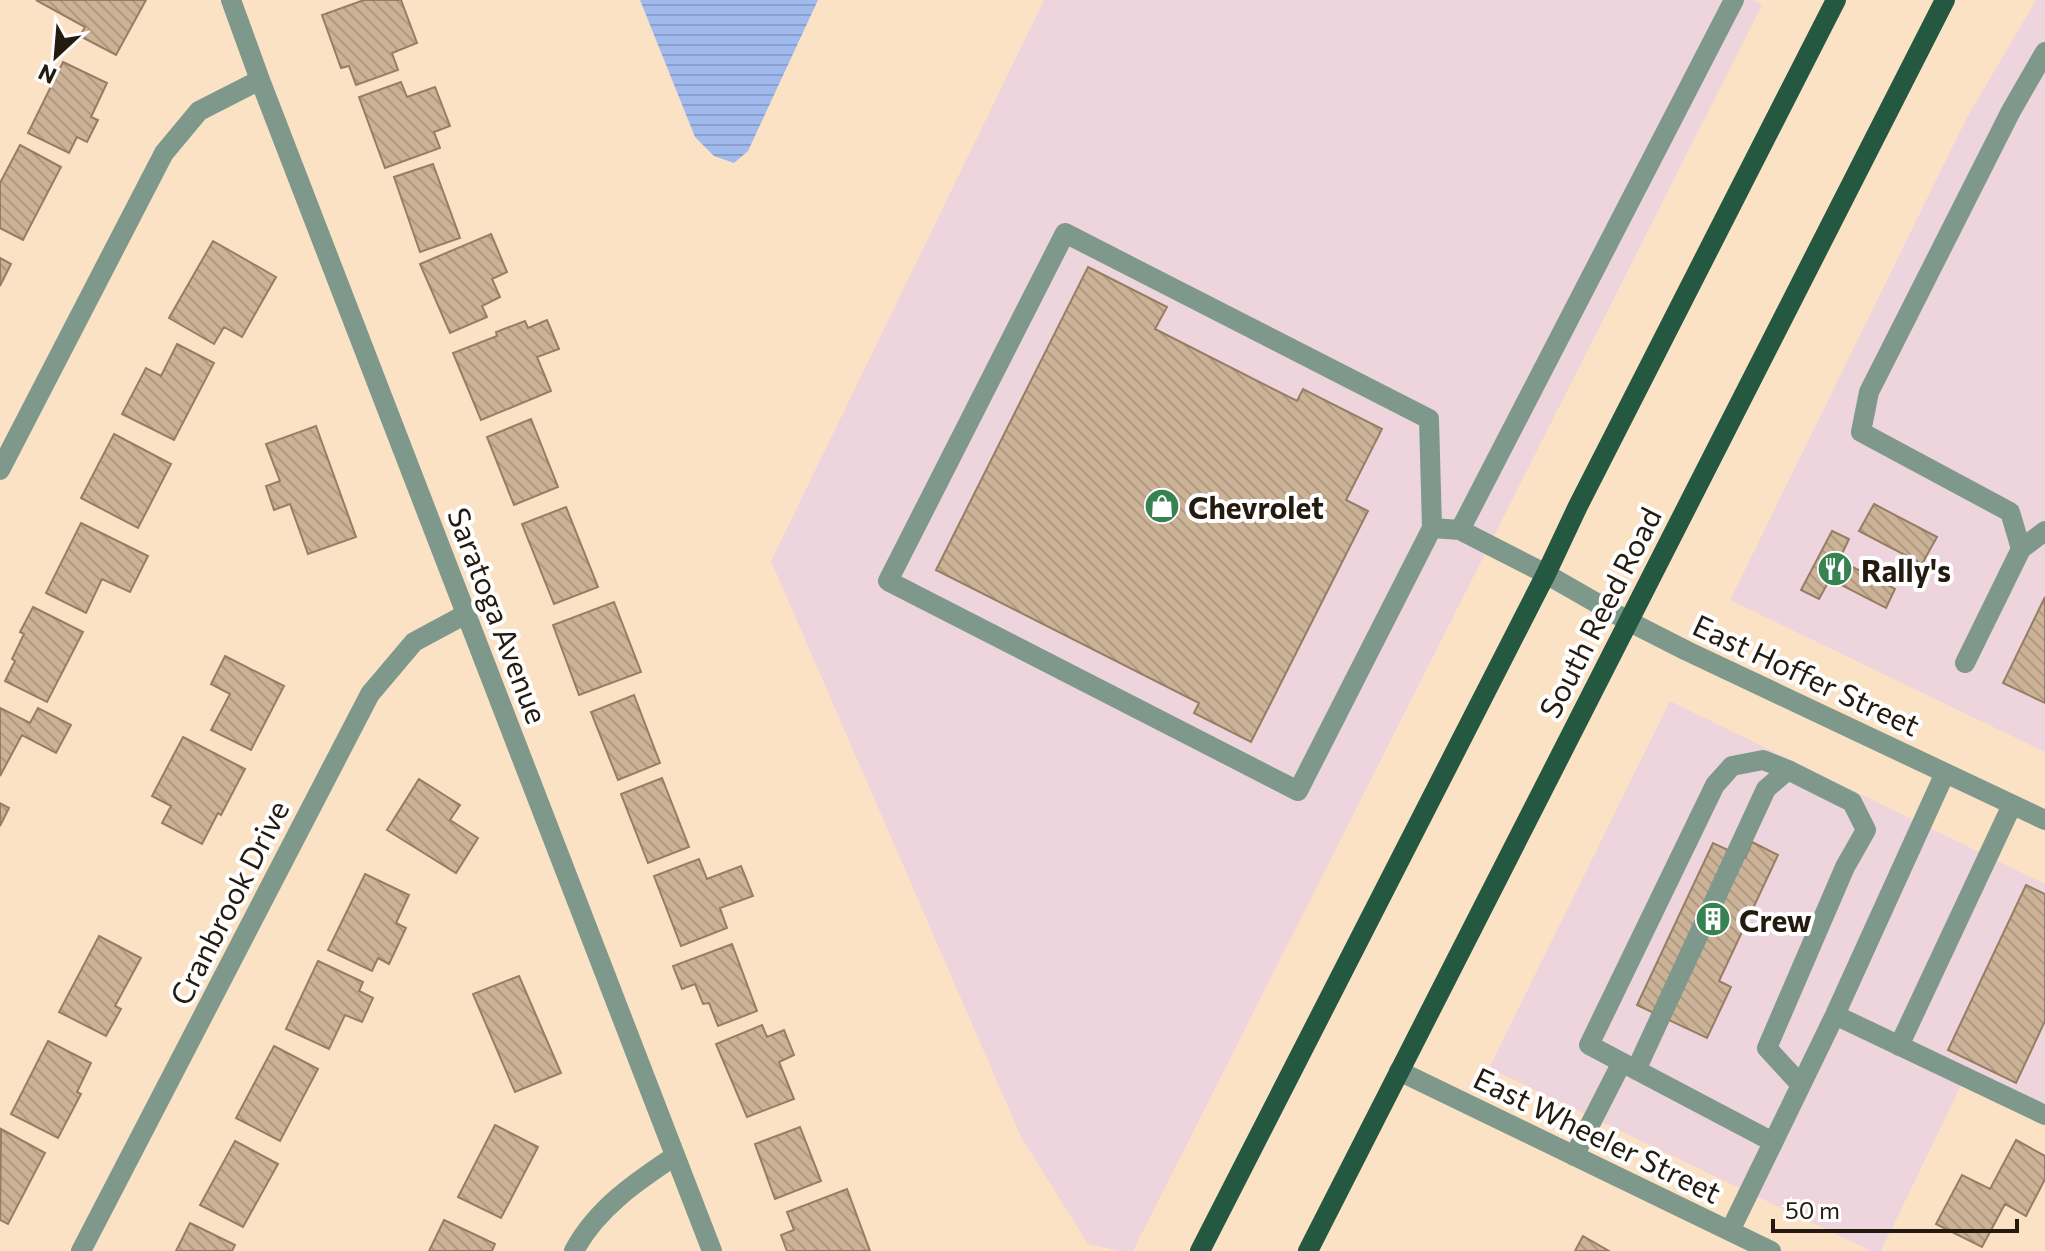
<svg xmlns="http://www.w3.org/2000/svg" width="2045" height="1251" font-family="Commissioner,sans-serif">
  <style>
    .commercial { fill: #eed5dd }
    .water { fill: url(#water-rules) }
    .building { fill: url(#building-back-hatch); stroke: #957e63; stroke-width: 2 }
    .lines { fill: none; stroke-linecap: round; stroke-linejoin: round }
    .minor { stroke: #7e998b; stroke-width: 20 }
    .major { stroke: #255841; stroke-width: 20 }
    .labels { text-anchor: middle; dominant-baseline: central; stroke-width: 8; stroke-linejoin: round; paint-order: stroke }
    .poi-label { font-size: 30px; font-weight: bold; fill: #241b10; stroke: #fff; text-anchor: start }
    .street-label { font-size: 30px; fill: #241b10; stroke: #fff }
  </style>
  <defs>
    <pattern id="water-rules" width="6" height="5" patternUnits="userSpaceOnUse" patternTransform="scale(2)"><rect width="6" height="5" fill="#a0baee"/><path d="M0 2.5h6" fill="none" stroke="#8a9fcb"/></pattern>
    <pattern id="building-back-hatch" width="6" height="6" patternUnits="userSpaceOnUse" patternTransform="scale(2)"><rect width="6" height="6" fill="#ccb397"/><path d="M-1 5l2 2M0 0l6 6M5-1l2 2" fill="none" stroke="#af9981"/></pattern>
  </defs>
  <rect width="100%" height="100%" fill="#fce2c5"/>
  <path class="commercial" d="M1044,0H1752L1762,5L1133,1251H1118L1088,1244L1021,1137L771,561Z
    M2036,0H2045V752L1730,600L1966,119Z
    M1670,701L2045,884V1107L1968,1071L1881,1251H1871L1489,1068Z"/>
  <path class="water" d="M640,0H818L748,151L734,163L714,156L695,137Z"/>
  <path class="building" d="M36,0H146L116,55L80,36L85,27Z
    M364,0H401L417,43L392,53L398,70L356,85L349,66L341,68L322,15Z
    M63,62L107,83L91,117L98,120L87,142L77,137L69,153L28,133Z
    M401,82L407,97L435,87L450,126L434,132L440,148L385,168L359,97Z
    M20,145L61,167L23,240L0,228V183Z
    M433,164L460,238L420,252L394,177Z
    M491,234L507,272L492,279L500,297L482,306L487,317L450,333L420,264Z
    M213,241L276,277L242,337L224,327L214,344L169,318Z
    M0,258L11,264L0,286Z
    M1088,267L1167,307L1155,329L1297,401L1303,389L1382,429L1346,500L1368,511L1251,742L1194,713L1199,703L936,570Z
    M547,320L559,349L537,357L551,391L481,420L453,353L497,336L496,332L525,321L528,328Z
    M177,344L214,363L174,440L122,414L146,368L161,376Z
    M531,419L558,487L514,505L487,437Z
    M316,426L356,537L308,554L290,504L274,510L266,486L280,481L266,444Z
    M114,434L171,464L138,528L81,498Z
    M1874,504L1937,537L1922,564L1859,531Z
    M566,507L598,587L554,604L522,524Z
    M81,523L148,556L130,592L102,579L86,613L46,593Z
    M1832,531L1849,539L1839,560L1895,589L1886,608L1830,579L1819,599L1801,590Z
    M2045,597V703L2003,683Z
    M614,602L641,672L579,695L553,625Z
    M33,607L83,632L47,702L5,681L15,661L12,659L24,634L20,632Z
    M225,656L284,686L251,750L211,730L230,694L211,684Z
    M634,695L660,763L618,780L591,712Z
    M0,708L30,723L38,708L71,725L56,753L22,735L0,776Z
    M183,737L245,769L221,815L218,813L202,844L162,823L171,806L152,796Z
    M662,778L689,847L648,863L621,794Z
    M419,779L460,805L450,820L478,838L456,873L387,830Z
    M0,803L9,808L0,826Z
    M1752,842L1778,855L1719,981L1731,987L1707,1038L1637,1005L1713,843L1745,858Z
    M699,859L707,879L741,866L753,896L720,908L727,928L681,946L654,876Z
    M365,874L409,895L396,923L406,928L389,964L378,958L372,971L328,950Z
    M2026,885L2045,894V1021L2016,1083L1948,1050Z
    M99,936L141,958L115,1006L121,1009L106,1036L59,1012Z
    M732,944L757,1011L718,1026L709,1003L703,1004L695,984L682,989L673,966Z
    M318,961L363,982L359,991L373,998L362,1022L345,1015L329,1049L286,1029Z
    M519,976L561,1073L515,1092L473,994Z
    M762,1025L767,1037L784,1030L794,1055L779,1062L794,1099L747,1117L716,1044Z
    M48,1041L91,1063L77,1092L81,1094L58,1138L11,1114Z
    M274,1046L318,1069L280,1141L236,1118Z
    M495,1125L538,1147L501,1218L458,1197Z
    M800,1127L821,1181L775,1199L755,1144Z
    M1,1129L45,1153L8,1224L0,1220Z
    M2016,1140L2045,1156V1179L2026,1216L2005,1204L1982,1247L1936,1224L1962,1175L1990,1189Z
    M235,1141L278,1164L243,1227L200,1205Z
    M847,1189L870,1251H787L781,1235L794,1230L787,1212Z
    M444,1220L495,1244L492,1251H429Z
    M190,1223L235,1245L232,1251H176Z
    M1583,1236L1609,1251H1575Z"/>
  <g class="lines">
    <path class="minor" d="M231,0L260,80L712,1251
      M1734,0L1460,530L1546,574L1628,621L1687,651L2045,820
      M0,470L164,153L199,111L260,80
      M1432,528L1429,419L1065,233L888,581L1298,791L1432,528L1460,530
      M2021,549L2045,531
      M1965,663L2021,549L2010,512L1861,432L1869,392L2011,111L2045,52
      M1835,1015L2045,1115
      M1899,1046L2012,805
      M1636,1070L1766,789L1788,770L1852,802L1866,830L1845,867L1767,1048L1801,1085
      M1399,1071L1771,1251
      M1773,1142L1589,1045L1715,785L1732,766L1763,760L1788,770
      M1574,1156L1621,1064
      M1730,1231L1835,1015L1945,773
      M81,1251L370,694L414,642L466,614
      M574,1251C596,1209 637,1181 675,1156"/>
    <path class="major" d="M1200,1251L1546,574L1578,506L1836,0
      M1308,1251L1945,0"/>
  </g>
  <defs>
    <symbol id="shop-disc" viewBox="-11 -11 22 22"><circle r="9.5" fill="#368251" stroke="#fff"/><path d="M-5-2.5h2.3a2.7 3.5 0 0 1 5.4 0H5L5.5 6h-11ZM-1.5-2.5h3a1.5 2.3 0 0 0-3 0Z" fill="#fff"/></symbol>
    <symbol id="restaurant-disc" viewBox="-11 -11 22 22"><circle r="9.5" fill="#368251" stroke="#fff"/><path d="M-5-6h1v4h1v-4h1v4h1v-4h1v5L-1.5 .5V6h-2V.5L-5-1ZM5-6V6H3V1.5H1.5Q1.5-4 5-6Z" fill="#fff"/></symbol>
    <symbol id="building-disc" viewBox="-11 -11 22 22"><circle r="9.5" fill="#368251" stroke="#fff"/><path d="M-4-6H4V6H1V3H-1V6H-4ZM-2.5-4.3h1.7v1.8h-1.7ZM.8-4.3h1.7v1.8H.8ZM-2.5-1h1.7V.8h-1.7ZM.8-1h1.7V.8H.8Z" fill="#fff"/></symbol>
  </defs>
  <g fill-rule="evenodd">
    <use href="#shop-disc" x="1142" y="486" width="40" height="40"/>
    <use href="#restaurant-disc" x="1815" y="549" width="40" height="40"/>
    <use href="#building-disc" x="1693" y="899" width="40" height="40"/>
  </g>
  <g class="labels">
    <g class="poi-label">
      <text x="1188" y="506">Chevrolet</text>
      <text x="1861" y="569">Rally's</text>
      <text x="1739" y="919">Crew</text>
    </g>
    <g class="street-label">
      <text transform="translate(1599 612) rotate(-63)">South Reed Road</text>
      <text transform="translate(499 615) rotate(69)">Saratoga Avenue</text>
      <text transform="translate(1807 674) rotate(25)">East Hoffer Street</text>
      <text transform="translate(228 902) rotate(-63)">Cranbrook Drive</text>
      <text transform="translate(1598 1134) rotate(26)">East Wheeler Street</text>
    </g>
  </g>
  <g transform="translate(56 56) rotate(206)" stroke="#ffffff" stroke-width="6" paint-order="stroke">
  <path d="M0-6L14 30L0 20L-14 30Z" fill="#241b10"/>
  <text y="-12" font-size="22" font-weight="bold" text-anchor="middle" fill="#241b10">N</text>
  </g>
  <path d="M1773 1219v12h244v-12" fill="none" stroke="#241b10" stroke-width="4"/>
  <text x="1785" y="1219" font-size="24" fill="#241b10" stroke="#ffffff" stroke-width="6" paint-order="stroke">50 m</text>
</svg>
